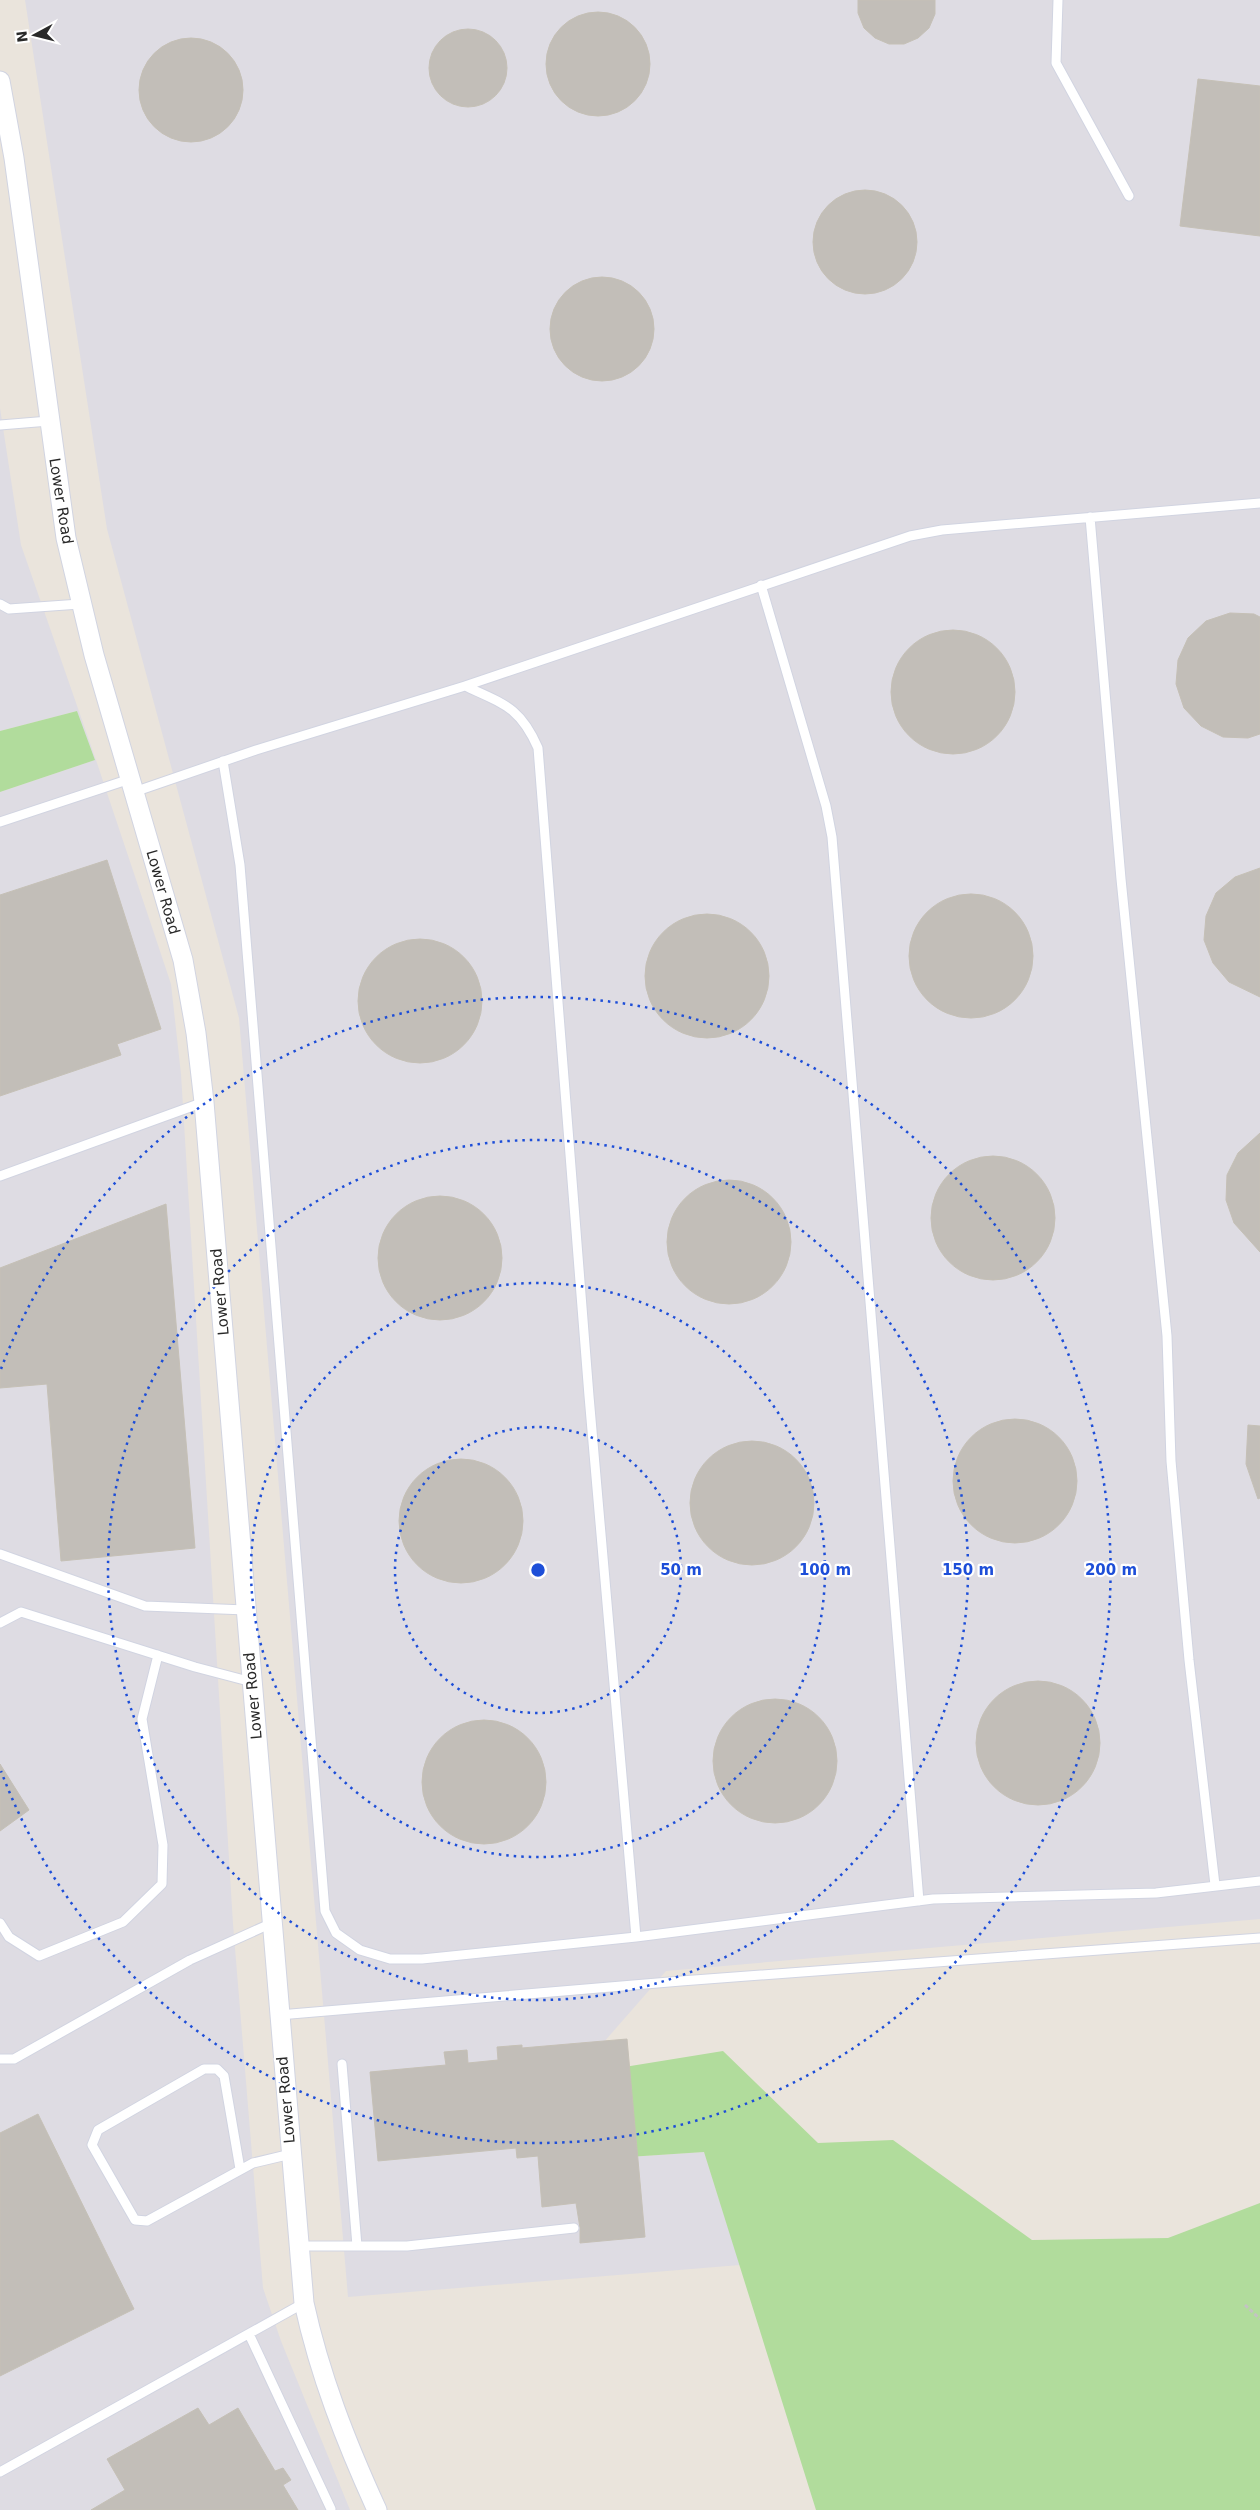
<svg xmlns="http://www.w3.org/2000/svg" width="1260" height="2510" font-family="'DejaVu Sans',sans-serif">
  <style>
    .industrial { fill: #dedce3 }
    .green { fill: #b1dc9c }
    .building { fill: #c2beb8; stroke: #c5c0b6 }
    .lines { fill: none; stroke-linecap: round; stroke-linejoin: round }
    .lane-casing { stroke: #d1d4e1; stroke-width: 11 }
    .street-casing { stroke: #d1d4e1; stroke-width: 21 }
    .path { stroke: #c3c3c3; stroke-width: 3; stroke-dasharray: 4 2.5; stroke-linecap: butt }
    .lane { stroke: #fff; stroke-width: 9 }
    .street { stroke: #fff; stroke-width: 19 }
    .ring { fill: none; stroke: #1d4ed8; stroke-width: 2.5; stroke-dasharray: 2.5 5 }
    .labels { text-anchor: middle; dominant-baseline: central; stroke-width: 4.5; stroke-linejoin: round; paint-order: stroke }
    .street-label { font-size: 15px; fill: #292929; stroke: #fff }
    .centre { fill: #1d4ed8; stroke: #fff; stroke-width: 2.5 }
    .ring-label { font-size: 15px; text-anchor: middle; font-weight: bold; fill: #1d4ed8; stroke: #fff; stroke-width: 4.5; stroke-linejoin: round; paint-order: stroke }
  </style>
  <rect width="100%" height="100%" fill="#eae4dc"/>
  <path class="industrial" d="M25,0H1260V1919L666,1971L575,2075L583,2160L704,2152L740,2265L348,2297L239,1018L107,529Z
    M0,408L21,545L97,763L171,984L181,1074L233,1924L263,2288L281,2341L350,2510H0V792L95,760L77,711L0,731Z"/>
  <path class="green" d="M77,711L95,760L0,792V731Z
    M723,2051L818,2143L893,2140L1032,2240L1168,2238L1260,2203V2510H816L704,2152L583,2160L575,2075Z"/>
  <path class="building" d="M858,0H935V14L929,28L918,38L904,44H889L875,38L864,28L858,13Z
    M546 64a52 52 0 1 1 104 0a52 52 0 1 1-104 0Z
    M429 68a39 39 0 1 1 78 0a39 39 0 1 1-78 0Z
    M139 90a52 52 0 1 1 104 0a52 52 0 1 1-104 0Z
    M1198,79L1260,86V236L1180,226Z
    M813 242a52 52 0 1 1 104 0a52 52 0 1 1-104 0Z
    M550 329a52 52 0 1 1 104 0a52 52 0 1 1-104 0Z
    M1230,613L1254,614L1260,617V734L1248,738L1223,737L1201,726L1184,708L1176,684L1178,660L1188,638L1206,621Z
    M891 692a62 62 0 1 1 124 0a62 62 0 1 1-124 0Z
    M107,860L161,1029L117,1044L121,1055L0,1096V895Z
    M1260,868V997L1229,982L1213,963L1204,940L1206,916L1216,893L1235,877Z
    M909 956a62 62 0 1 1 124 0a62 62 0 1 1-124 0Z
    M645 976a62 62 0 1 1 124 0a62 62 0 1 1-124 0Z
    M358 1001a62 62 0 1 1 124 0a62 62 0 1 1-124 0Z
    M1260,1133V1252L1234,1223L1226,1200L1227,1175L1238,1153Z
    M931 1218a62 62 0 1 1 124 0a62 62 0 1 1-124 0Z
    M667 1242a62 62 0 1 1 124 0a62 62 0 1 1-124 0Z
    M378 1258a62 62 0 1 1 124 0a62 62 0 1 1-124 0Z
    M166,1204L195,1548L61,1561L47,1384L0,1388V1268Z
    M953 1481a62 62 0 1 1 124 0a62 62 0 1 1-124 0Z
    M1248,1425L1260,1426V1498L1258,1499L1246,1464Z
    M690 1503a62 62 0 1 1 124 0a62 62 0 1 1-124 0Z
    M399 1521a62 62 0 1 1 124 0a62 62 0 1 1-124 0Z
    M976 1743a62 62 0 1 1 124 0a62 62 0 1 1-124 0Z
    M713 1761a62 62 0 1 1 124 0a62 62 0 1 1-124 0Z
    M422 1782a62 62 0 1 1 124 0a62 62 0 1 1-124 0Z
    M0,1764L29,1810L0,1831Z
    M627,2039L645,2237L580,2243V2228L576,2203L542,2207L538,2156L517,2158L516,2148L378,2161L370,2072L446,2065L444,2052L467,2050L468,2063L498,2060L497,2047L522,2045V2048Z
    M38,2114L134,2309L0,2376V2133Z
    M198,2408L209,2425L238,2408L275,2471L283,2468L291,2480L283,2485L298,2510H91L125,2490L107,2459Z"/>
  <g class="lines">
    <defs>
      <path id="lane" d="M1058,0L1056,63L1129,196
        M0,425L49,421
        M1090,517L1121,879L1167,1336L1171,1461L1189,1660L1215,1885
        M761,585L826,806L832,837L919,1901
        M0,604L9,609L80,604
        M465,686C504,704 520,707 538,748L589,1396L636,1937
        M223,761L240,865L325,1911L336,1933L360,1950L390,1959H422L636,1937L933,1899L1156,1893L1260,1881
        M134,792L256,750L465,686L910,536L942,530L1260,503
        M0,822L130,779
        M0,1176L204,1102
        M0,1554L145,1606L246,1610
        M0,1623L21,1612L195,1667L252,1682
        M0,1923L9,1937L39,1956L123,1922L162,1884L163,1845L142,1719L158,1655
        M279,2015L681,1981L1260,1938
        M0,2059H14L190,1960L272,1923
        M342,2064L357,2246
        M240,2169L224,2076L217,2069H204L98,2130L92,2145L135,2220L147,2221L253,2163L291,2154
        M298,2246H407L574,2228
        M249,2334L331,2509
        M0,2472L304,2303"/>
      <path id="street" d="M0,81L14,158L66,538L94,655L183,960L196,1033L204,1102L304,2303C320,2376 346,2442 377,2510"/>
    </defs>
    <use href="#lane" class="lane-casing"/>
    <use href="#street" class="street-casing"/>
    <path class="path" d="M1245,2305L1260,2319"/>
    <use href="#lane" class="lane"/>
    <use href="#street" class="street"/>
  </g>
  <g class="ring">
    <circle cx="538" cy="1570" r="143"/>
    <circle cx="538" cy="1570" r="287"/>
    <circle cx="538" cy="1570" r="430"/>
    <path d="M1 1369A573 573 0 1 1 1 1771"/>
  </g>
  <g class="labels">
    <g class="street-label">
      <text transform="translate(61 501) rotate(81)">Lower Road</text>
      <text transform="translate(163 892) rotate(74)">Lower Road</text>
      <text transform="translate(220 1292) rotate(-95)">Lower Road</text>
      <text transform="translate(253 1696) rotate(-95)">Lower Road</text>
      <text transform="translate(286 2100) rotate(-95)">Lower Road</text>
    </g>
  </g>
  <circle cx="538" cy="1570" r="8" class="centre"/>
  <g class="ring-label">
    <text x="681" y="1575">50 m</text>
    <text x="825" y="1575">100 m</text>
    <text x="968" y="1575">150 m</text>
    <text x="1111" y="1575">200 m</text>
  </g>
  <g transform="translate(35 35) rotate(263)" stroke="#ffffff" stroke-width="4" paint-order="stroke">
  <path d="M0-4L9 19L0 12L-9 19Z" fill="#292929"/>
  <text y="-8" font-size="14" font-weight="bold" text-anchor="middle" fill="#292929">N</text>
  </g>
</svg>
